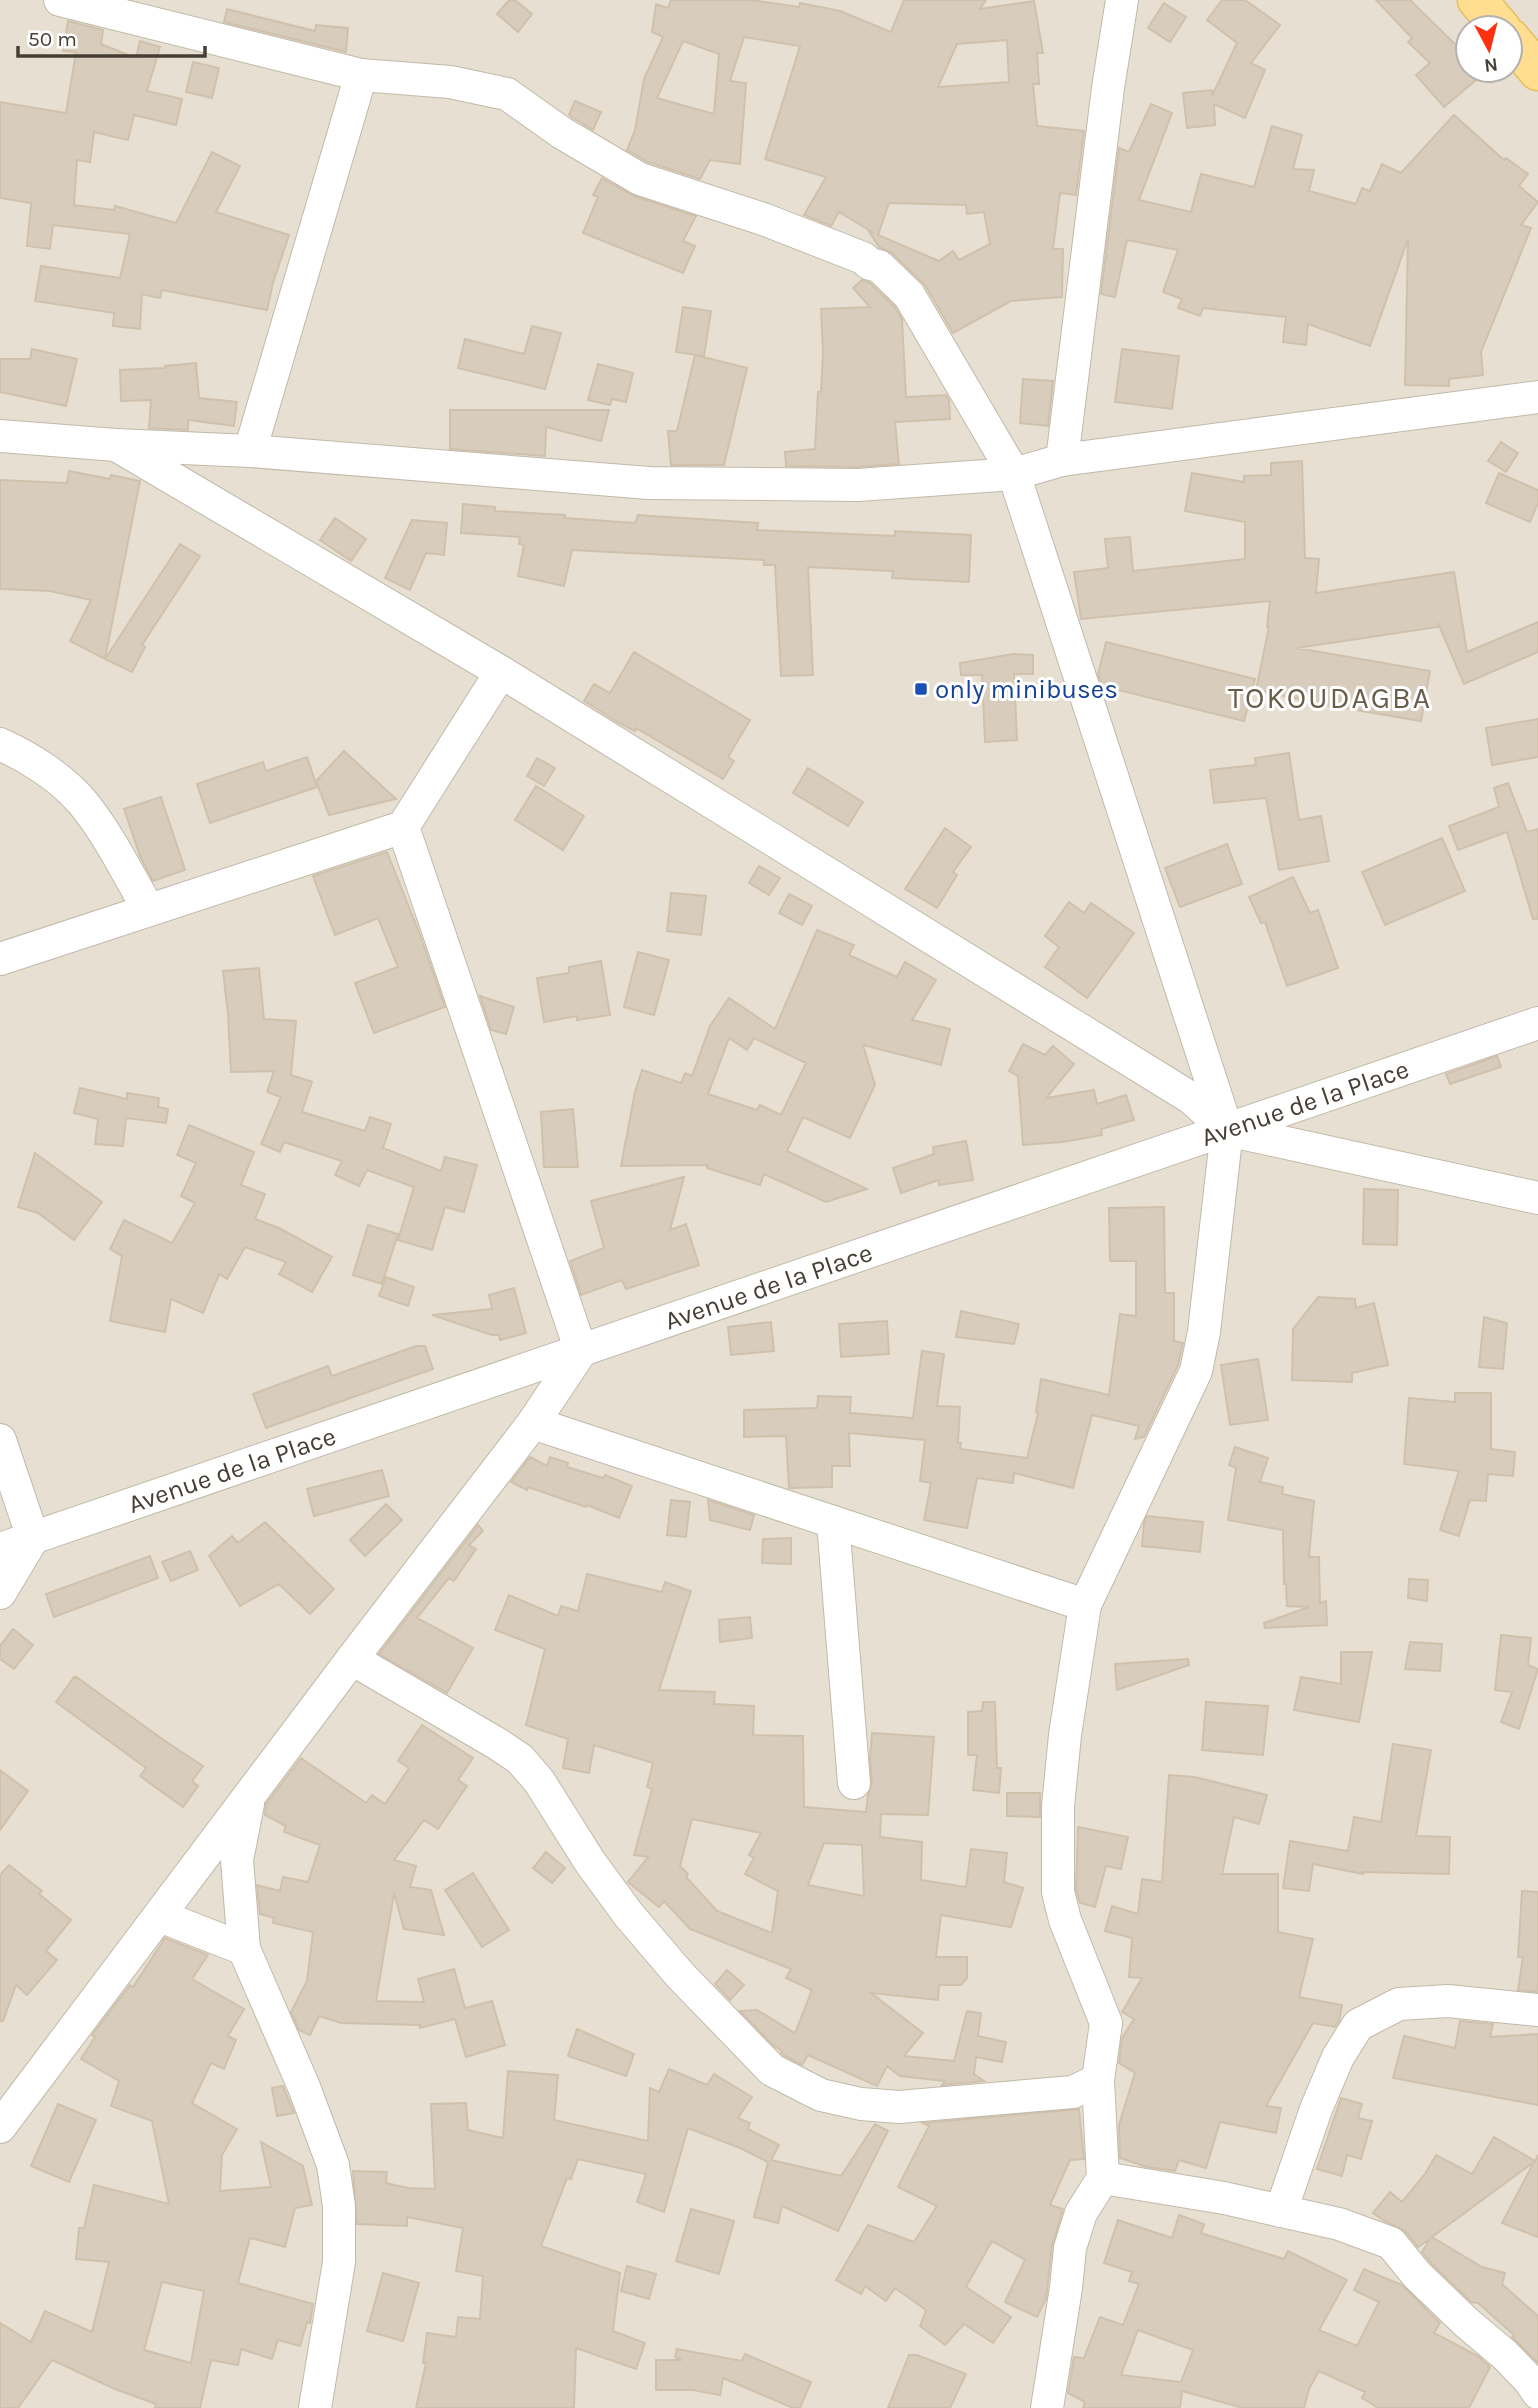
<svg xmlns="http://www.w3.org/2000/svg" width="1538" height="2408" font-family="Karla,sans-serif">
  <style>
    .residential { fill: #e7e0d2; fill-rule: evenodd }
    .building { fill: #d8ccbc; stroke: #d0c1ac; stroke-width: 2; fill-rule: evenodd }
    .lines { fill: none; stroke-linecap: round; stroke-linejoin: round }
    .minor-casing { stroke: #c1b9a9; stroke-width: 34 }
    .major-casing { stroke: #e8bd5c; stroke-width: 41 }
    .minor { stroke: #fff; stroke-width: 32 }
    .major { stroke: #ffde90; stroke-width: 38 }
    .transit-dot { fill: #1a4fb4; stroke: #fff; stroke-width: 2.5 }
    .labels { text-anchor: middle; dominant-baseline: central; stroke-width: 6; stroke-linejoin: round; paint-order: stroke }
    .transit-label { font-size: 26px; fill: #164399; stroke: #fff; text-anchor: start }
    .street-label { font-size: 26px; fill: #453e34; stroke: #fff }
    .quarter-label { font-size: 30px; letter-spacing: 2px; fill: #685c4a; stroke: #fff }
  </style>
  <rect width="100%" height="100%" fill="#f3eee4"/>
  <path class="residential" d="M0,0H1538V2408H0ZM1468,28H1510V70H1468Z"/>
  <path class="building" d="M509,0H515L532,14L518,32L497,14Z
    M671,0H751L799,7L800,3L840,11L891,32L904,0H986L980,9L1034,1L1043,53H1037L1039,84H1033L1037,126L1084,131L1076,195L1060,193L1053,249H1063L1062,297L1011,301L953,333L925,285L892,253L879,247L868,230L874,233L839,212L831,226L804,215L826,177L765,159L800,46L744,37L730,81L746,83L740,164L710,160L700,179L648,162L627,150L635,130L644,79L663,37L652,32L656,4L668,8ZM1007,40L1009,82L938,87L957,44ZM683,41L719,54L714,114L657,98ZM889,203L966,205L967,214L984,212L990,244L959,260L953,251L939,261L878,235Z
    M1222,0H1245L1280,25L1251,63L1265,70L1245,118L1214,104L1215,125L1187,128L1183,93L1212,90L1213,94L1237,43L1207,20Z
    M1376,0H1410L1468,57V70H1488L1444,107L1416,75L1430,63L1408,42L1412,38Z
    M1164,3L1186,17L1170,42L1148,28Z
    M227,9L315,31L316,25L348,28L346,52L224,22Z
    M68,21L103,30L101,44L136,58L140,41L160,47L147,91L182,99L176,125L134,115L128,140L94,132L90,162L77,160L74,205L114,210L115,206L176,223L212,152L240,166L216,212L289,235L273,283L267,310L162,290L160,298L142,294L140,329L113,326L114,313L35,301L41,266L120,278L130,234L53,225L50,249L27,246L31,203L0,198V102L66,113L76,52L63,51Z
    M193,62L219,68L212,98L186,92Z
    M575,101L601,112L593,130L569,115Z
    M1151,104L1172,113L1139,200L1191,212L1201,174L1254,187L1272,126L1302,135L1293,169L1314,170L1309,191L1356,204L1362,188L1370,191L1382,164L1401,173L1454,115L1504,160L1506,158L1528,174L1519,186L1538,202L1521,225L1531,228L1481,352L1483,375L1449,379V386L1405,385L1408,239L1370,346L1308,324L1306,345L1283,342L1286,317L1203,308L1200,316L1178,308L1182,299L1163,292L1178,250L1127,240L1115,297L1101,294L1119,148L1129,152Z
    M602,178L634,196L696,216L683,241L695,246L683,273L583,233L598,197L593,195Z
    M862,280L870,283L894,306L902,319L906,397L946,395L949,400L950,419L895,422L899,464L857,467L786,466L785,452L815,449L818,392H821L823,352L821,309L870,307L853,288Z
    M683,307L711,311L704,356L676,352Z
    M532,326L561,333L545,389L458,368L465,339L524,354Z
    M32,349L77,359L66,406L0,392V359H30Z
    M1122,349L1179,356L1172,409L1115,402Z
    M695,355L747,368L724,465H671L668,431H677Z
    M196,363L199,398L237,402L234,426L188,420V430L149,428L151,400L121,401L120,370L165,368V366Z
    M598,364L633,373L626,402L612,399L610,405L588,400Z
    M1023,379L1053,381L1048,426L1020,423Z
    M450,410H609L601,441L546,427L545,456L450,449Z
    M1501,442L1518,453L1506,472L1488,461Z
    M1302,461L1305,558L1319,559L1316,593L1454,572L1467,652L1538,622V652L1464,684L1438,623V627L1297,648L1430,671L1421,721L1326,705L1256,690L1269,627H1267L1270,601L1081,619L1074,572L1108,568L1105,539L1130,537L1133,571L1245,559V522L1185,511L1192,473L1244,482V476L1271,475V463Z
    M69,471L110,479L111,475L140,481L105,659L70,641L91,600L50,591L0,589V480L67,483Z
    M1499,473L1538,490V503L1530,522L1486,503Z
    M463,504L495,507V511L565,515V518L635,523L638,515L758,523L757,530L895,536V531L971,535L969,582L892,578L893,571L808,567L813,675L781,676L775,565H764V560L572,550L564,586L518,576L524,545L519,544L520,537L461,533Z
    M335,518L366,539L351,561L320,540Z
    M412,520L447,523L444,555L426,553L410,590L385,578Z
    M180,544L200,556L142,645L145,647L132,672L105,659Z
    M1106,642L1255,679L1244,721L1102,686L1098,674Z
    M634,652L750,720L728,757L734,761L723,779L636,728L635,731L619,723L584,701L594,684L610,693Z
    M1013,654L1033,655V674H1014L1017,740L985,742L982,675H961L960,663Z
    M1538,719V757L1492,765L1486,728Z
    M344,751L396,799L329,815L316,781Z
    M1289,753L1299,820L1321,816L1329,861L1279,870L1266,798L1214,803L1210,770L1256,765L1255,758Z
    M307,757L317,787L210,823L197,784L263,762L266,771Z
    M537,758L555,768L544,786L527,776Z
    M808,768L863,802L848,826L793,793Z
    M1508,783L1527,832L1538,829V919H1533L1507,832L1458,850L1449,826L1499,807L1494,788Z
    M536,786L584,816L563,850L515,820Z
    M161,797L185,870L153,881L140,856L124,809Z
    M945,828L971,847L953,872L957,875L937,908L905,889Z
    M1442,838L1465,891L1385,925L1362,872Z
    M1227,844L1242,884L1180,907L1165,868Z
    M387,852L419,932L445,1007L374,1033L355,983L398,967L378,918L335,935L313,876Z
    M759,866L780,878L769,895L749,883Z
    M1293,877L1310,913L1318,910L1338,968L1287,986L1265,922L1261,923L1249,897Z
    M671,893L706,896L701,935L667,931Z
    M789,894L812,906L802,925L779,913Z
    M1069,902L1084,913L1091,903L1134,933L1087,998L1045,967L1059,947L1045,936Z
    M817,930L854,945L849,955L897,977L905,962L936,980L912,1020L950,1029L941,1065L863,1045L875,1085L850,1138L803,1117L787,1151L867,1189L826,1202L764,1174L760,1185L707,1168V1165L621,1166L635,1092L642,1070L681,1083L685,1073L692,1076L710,1026L729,998L775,1029ZM729,1038L747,1050L754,1038L806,1063L781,1115L760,1105L757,1110L708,1094Z
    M638,952L669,960L654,1015L624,1007Z
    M601,961L610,1015L577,1020V1016L544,1022L537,978L569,973V967Z
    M259,968L264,1019L296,1021L291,1075L312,1082L302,1112L365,1131L370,1117L391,1124L383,1148L441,1171L445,1157L477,1165L464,1212L445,1207L432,1250L398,1240L414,1187L367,1170L359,1186L335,1175L342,1161L284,1142L280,1152L261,1144L281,1097L267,1092L274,1071L231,1072L228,1014L223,971Z
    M480,996L514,1007L506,1034L491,1030Z
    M1023,1044L1045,1055L1053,1046L1074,1064L1046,1098L1094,1090L1097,1104L1126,1095L1134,1120L1101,1129L1102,1135L1063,1142L1023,1145L1018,1076L1009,1071Z
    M1497,1056L1501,1067L1450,1084L1446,1074Z
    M80,1088L127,1099V1093L159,1098L158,1107L168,1109L166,1123L126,1118L123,1146L95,1144L98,1119L74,1113Z
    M573,1109L578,1167H544L541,1112Z
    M189,1125L254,1152L241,1185L265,1194L255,1219L279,1228L332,1257L312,1292L279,1274L286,1262L245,1247L227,1279L219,1274L203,1313L171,1299L165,1332L110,1321L122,1256L110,1249L124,1220L172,1243L195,1203L181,1196L196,1163L177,1155Z
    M966,1141L973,1180L939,1185V1180L901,1193L893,1168L934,1154L933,1147Z
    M35,1153L102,1202L74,1240L38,1213L18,1207Z
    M684,1177L670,1230L686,1224L699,1265L626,1289L622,1280L581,1295L570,1261L604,1248L591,1201Z
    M1364,1189L1398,1190L1397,1245L1363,1244Z
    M1164,1207L1165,1293H1174V1341L1183,1343L1178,1365L1144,1437L1135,1439L1139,1426L1092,1415L1073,1488L1014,1473L1013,1483L977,1478L967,1528L924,1520L931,1483L920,1481L925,1440L849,1433L850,1466H832V1487L789,1488L786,1436L744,1437V1410L817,1408L818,1396L851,1397L850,1413L913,1418L922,1351L944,1354L937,1406L960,1407L958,1443H961L960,1449L1027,1458L1038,1413L1036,1412L1041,1379L1109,1395L1120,1314L1136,1316V1261H1110L1109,1208Z
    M368,1225L398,1234L382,1284L353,1275Z
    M386,1277L414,1287L408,1306L379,1296Z
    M514,1288L526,1333L500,1340L499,1335H492L432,1315L492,1309L489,1295Z
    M1318,1297L1355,1299L1356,1308L1374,1303L1388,1365L1352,1373V1382L1292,1380L1293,1329Z
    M961,1311L1019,1324L1014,1344L956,1337Z
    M1484,1317L1507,1323L1503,1369L1479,1367Z
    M887,1321L889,1354L841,1357L839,1324Z
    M771,1322L774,1351L731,1355L728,1327Z
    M416,1346H425L433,1369L266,1428L253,1394L328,1366L332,1376Z
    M1258,1359L1268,1420L1230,1425L1221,1365Z
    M1455,1393H1491V1449L1515,1452L1513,1476L1488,1474L1486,1501L1470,1500L1459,1536L1440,1530L1459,1471L1404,1464L1409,1398L1455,1402Z
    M1235,1447L1268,1458L1260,1482L1283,1487L1282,1494L1314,1501L1309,1557H1319L1320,1603L1326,1601L1327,1625L1265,1628L1264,1623L1309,1607L1287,1606L1286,1584H1284L1283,1530L1228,1520L1236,1468L1229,1465Z
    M530,1457L547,1466L550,1457L568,1463L567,1467L603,1478L605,1475L632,1486L619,1518L587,1505L586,1507L528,1487L527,1490L511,1482Z
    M382,1470L389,1496L314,1516L307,1489Z
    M671,1500L690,1502L686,1537L667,1535Z
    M708,1500L754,1515L750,1530L710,1520Z
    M386,1504L402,1520L365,1556L350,1540Z
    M1147,1516L1203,1522L1200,1552L1142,1546L1144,1523Z
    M265,1522L334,1589L310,1614L279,1584L240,1606L209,1556L232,1536L238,1543Z
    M478,1525L483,1531L469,1545L476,1549L454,1581L449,1578L417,1618L473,1648L447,1693L379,1654Z
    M791,1538V1564L762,1563L763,1539Z
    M190,1551L198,1570L171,1581L162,1562Z
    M150,1556L158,1578L54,1617L46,1594Z
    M587,1574L662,1592L665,1582L691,1591L659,1690L715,1692L714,1704L754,1706L753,1735L803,1736L804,1807L866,1812L868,1795L872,1782L870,1758L872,1733L934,1737L928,1815L881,1814L880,1837L922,1842L921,1880L966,1887L971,1849L1007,1853L1004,1882L1023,1888L1011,1927L941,1915L936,1957H967V1978L961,1985H939L938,2000L871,1993L923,2033L904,2056L954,2061L967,2011L981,2013L978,2036L1006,2042L1002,2062L976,2057L974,2074L984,2081L942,2085L945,2081L900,2076L887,2066L877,2086L808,2055L802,2065L783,2055L781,2053L782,2051L774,2046L740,2011L757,2010L795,2033L812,1990L786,1978L791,1969L690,1929L664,1901L659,1907L628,1882L648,1857L634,1855L652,1789L647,1787L653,1763L594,1745L589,1773L563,1768L568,1739L526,1725L545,1649L495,1630L509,1595L558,1616L561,1606L578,1611ZM692,1819L761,1833L749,1855L754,1858L745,1874L778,1891L772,1933L717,1911L686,1877L688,1874L680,1866ZM824,1843L862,1845L864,1896L808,1885Z
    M1409,1579L1428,1580L1427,1601L1408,1598Z
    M750,1617L752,1638L720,1642L719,1620Z
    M13,1629L33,1645L14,1669L0,1659V1646Z
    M1501,1635L1531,1638L1528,1665L1538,1669L1519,1729L1501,1722L1512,1692L1495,1690Z
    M1410,1642L1442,1644L1440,1671L1405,1669Z
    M1341,1652H1372L1359,1722L1294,1710L1301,1677L1341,1684Z
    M1188,1659L1189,1665L1117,1690L1115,1664Z
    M75,1676L165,1741L203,1766L192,1781L198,1786L183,1807L140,1776L146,1768L56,1702L74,1677L77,1679Z
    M983,1702H995L997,1768H1001L999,1793L973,1790L977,1755H968V1712L982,1711Z
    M1206,1702L1268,1706L1263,1755L1202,1750Z
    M422,1725L473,1758L458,1780L467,1786L438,1829L424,1820L394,1860L416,1866L410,1887L431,1890L444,1935L404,1929L394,1893L376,2001L424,2002L418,1979L454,1969L465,2008L492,2001L505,2045L466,2057L455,2019L420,2028V2025L341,2023L319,2016L310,2035L299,2030L291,2012L307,1981L313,1932L273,1923L274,1918L260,1914L257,1885L280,1891L283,1877L308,1882L320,1845L284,1832L286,1826L265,1815L266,1804L301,1758L366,1803L372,1795L385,1804L409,1768L398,1761Z
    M1393,1744L1431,1750L1416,1836L1450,1837L1449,1874L1363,1872V1874L1313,1864L1309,1891L1283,1888L1290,1841L1348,1851L1354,1817L1381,1822Z
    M0,1770L28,1791L0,1830Z
    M1169,1775L1195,1777L1267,1795L1259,1824L1234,1817L1222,1874H1278V1932L1313,1939L1299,1997L1342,2005L1339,2021L1335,2027L1313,2023L1266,2106L1281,2108L1276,2133L1220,2122L1206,2168L1179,2160L1175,2171L1147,2167L1120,2158L1119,2125L1135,2073L1119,2063L1122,2038L1134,2019L1122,2012L1142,1978L1129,1977L1132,1938L1105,1931L1112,1906L1138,1914L1142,1879L1162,1882Z
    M1007,1793H1040V1817L1007,1816Z
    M1078,1827L1128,1837L1121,1869L1106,1866L1095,1907L1080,1903L1076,1890Z
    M546,1852L565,1868L552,1883L533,1868Z
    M9,1865L42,1891L39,1894L71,1920L46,1951L57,1960L27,1995L16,1985L3,2021H0V1875Z
    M473,1873L509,1930L482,1947L445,1890Z
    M1522,1891L1538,1892V1992L1518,1990L1523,1957H1518Z
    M165,1938L208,1955L192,1979L244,2009L228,2036L236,2040L224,2069L211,2063L192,2103L237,2129L222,2155L220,2191L271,2187L261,2142L303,2166L312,2205L295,2208L285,2247L250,2238L238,2283L313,2304L310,2323L307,2322L300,2346L278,2340L272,2359L241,2349L238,2365L211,2360L200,2408H155L156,2404L115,2389L52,2360L18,2408H0V2323L31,2342L45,2311L92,2332L109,2262L76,2259L79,2228H84L94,2185L169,2204L152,2121L111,2106L119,2081L81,2059L95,2037L92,2035L130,1985L133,1987ZM162,2282L204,2291L191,2363L144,2350Z
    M727,1970L744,1985L730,2000L715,1984Z
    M1460,2021L1493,2024L1490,2037L1538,2034V2105L1393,2078L1404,2036L1455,2048Z
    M577,2029L634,2054L626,2076L568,2056Z
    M669,2069L707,2085L714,2074L752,2097L738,2118L750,2123L748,2129L779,2145L771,2160L841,2176L875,2124L888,2131L838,2231L782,2206L778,2223L754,2217L768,2162L740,2148L688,2128L664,2212L637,2202L646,2174L578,2159L571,2179L567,2178L541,2246L620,2273L613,2331L645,2343L636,2369L576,2348L574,2408H416L426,2363H423L427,2333L456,2337L458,2317L480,2319L483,2276L456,2271L463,2228L407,2217V2226L357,2224L353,2171L387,2172L386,2183L408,2188L435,2189L431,2104L466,2103L468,2130L503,2138L508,2071L558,2075L554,2120L648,2141L650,2088L659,2092Z
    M283,2086L294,2113L277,2116L272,2088Z
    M1341,2098L1362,2104L1358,2118L1372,2121L1361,2159L1347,2155L1342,2176L1317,2169Z
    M58,2104L96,2120L69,2182L31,2166Z
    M1079,2109L1084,2159L1070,2160L1050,2205L1063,2209L1052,2246L1046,2299L1037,2317L1005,2302L1025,2260L992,2241L966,2287L1011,2317L993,2343L964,2324L945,2345L920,2326L926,2310L895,2288L886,2301L865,2286L861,2294L836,2280L868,2225L914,2242L937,2206L898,2187L929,2126L923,2123Z
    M1494,2137L1535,2161L1538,2155V2237L1502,2223L1534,2162L1432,2237L1482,2267L1505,2273L1502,2284L1538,2316V2363L1512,2337L1514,2335L1478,2303L1471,2302L1431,2263L1422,2252L1430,2239L1418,2247L1405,2231L1383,2220L1373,2213L1390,2192L1402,2202L1425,2174L1436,2155L1472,2174Z
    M691,2209L734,2221L719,2274L676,2261Z
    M1179,2215L1204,2224L1201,2233L1284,2259L1288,2251L1347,2280L1319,2330L1357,2346L1379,2302L1354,2290L1364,2269L1402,2285L1440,2323L1434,2333L1478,2356L1490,2367L1469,2408H1378L1362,2398L1365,2392L1319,2371L1309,2389L1304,2408H1243L1182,2391L1180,2408H1083L1085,2402L1068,2393L1074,2357L1084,2358L1100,2317L1123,2325L1139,2284L1129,2281L1132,2272L1104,2263L1118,2220L1172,2238ZM1138,2330L1193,2350L1181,2382L1121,2375Z
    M627,2266L656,2274L649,2299L621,2291Z
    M383,2273L419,2283L403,2341L367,2331Z
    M677,2349L742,2361L745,2354L811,2382L800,2408H793L723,2378L720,2395L693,2390H656V2360H682L675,2357Z
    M909,2355H917L966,2374L950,2408H888Z"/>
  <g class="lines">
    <defs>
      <g id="minor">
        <path d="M60,0L361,75L450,82L507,94L562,133L640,179L763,219L863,258L870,264L879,266L909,295L1014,474L1227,1130L1204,1332L1196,1371L1085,1605L1065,1735L1058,1806V1892L1065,1920L1106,2023L1098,2080L1103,2178L1081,2213L1070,2248L1066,2288L1047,2408"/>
        <path d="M0,436L116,445L250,451L649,483L858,485L1014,474L1062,460L1538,397"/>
        <path d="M116,445L501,672L1191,1098L1227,1130L1538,1198"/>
        <path d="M250,451L361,75"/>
        <path d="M1062,460L1108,88L1122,0"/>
        <path d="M0,744C29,757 62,778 83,803C109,835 128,874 148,909"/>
        <path d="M0,959L403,827L501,672"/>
        <path d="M533,1423L1085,1605"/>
        <path d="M0,1440L33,1538L0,1593"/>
        <path d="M833,1522L854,1783"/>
        <path id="s1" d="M0,1549L1538,1023"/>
        <path d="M352,1659L496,1743L520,1759L539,1781L590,1862L628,1914L680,1975L772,2070L821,2095L861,2104L899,2107L1073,2092L1098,2080"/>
        <path d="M248,1804L237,1860L244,1949L304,2087L333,2165L339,2206V2262L315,2408"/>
        <path d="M160,1916L244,1949"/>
        <path d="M0,2127L352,1659L533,1423L581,1351L403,827"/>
        <path d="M1103,2178L1224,2198L1339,2224L1391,2243L1417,2275L1467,2323L1505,2355L1530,2381L1538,2393"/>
        <path d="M1281,2211L1316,2109L1338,2057L1358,2025L1399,2004L1448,2001L1538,2010"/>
      </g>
      <path id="major" d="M1477,0L1501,28
        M1510,38L1538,71"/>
    </defs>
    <use href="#minor" class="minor-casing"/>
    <use href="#major" class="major-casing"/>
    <use href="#minor" class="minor"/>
    <use href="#major" class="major"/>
  </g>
  <rect class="transit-dot" x="914" y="682" width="14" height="14" rx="3.5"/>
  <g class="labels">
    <g class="transit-label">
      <text x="935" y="689">only minibuses</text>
    </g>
    <g class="street-label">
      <text stroke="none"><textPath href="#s1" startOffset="1379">Avenue de la Place</textPath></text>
      <text stroke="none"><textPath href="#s1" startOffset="812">Avenue de la Place</textPath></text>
      <text stroke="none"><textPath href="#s1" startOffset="245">Avenue de la Place</textPath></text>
    </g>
    <g class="quarter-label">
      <text x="1330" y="698">TOKOUDAGBA</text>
    </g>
  </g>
  <g transform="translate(1489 49) rotate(173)"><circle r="33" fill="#ffffff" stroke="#b5b2ae" stroke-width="2"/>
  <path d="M0-5L12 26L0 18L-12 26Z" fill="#ff300e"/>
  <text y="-10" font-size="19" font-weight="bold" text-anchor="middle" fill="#453e34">N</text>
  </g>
  <path d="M18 46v10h187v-10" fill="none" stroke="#453e34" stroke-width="3.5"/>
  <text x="28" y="46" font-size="21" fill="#453e34" stroke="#ffffff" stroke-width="5" paint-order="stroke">50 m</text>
</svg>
